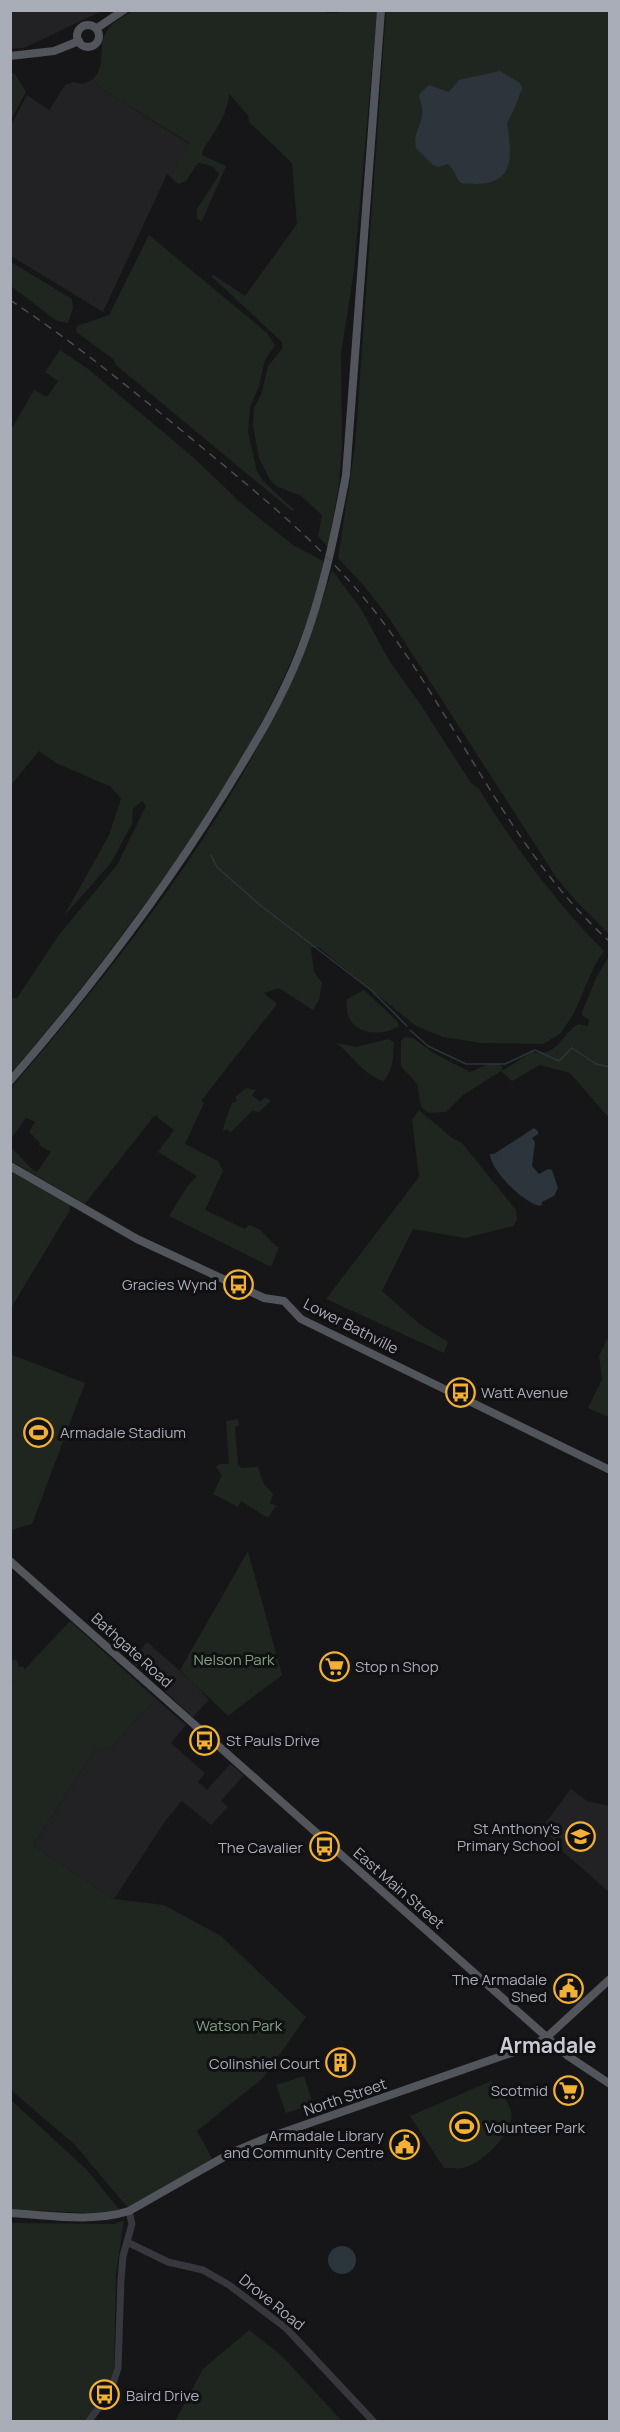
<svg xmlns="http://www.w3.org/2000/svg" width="620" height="2432" font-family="Manrope,sans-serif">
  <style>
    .built { fill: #222225 }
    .green { fill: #1e261f }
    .water { fill: #2c353c }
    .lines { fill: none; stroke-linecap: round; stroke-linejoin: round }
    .stream { stroke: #2c353c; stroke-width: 1.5 }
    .minor { stroke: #37383d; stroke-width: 7 }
    .major { stroke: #53555c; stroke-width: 8 }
    .rail { stroke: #4a4c52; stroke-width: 1.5; stroke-dasharray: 8 6; stroke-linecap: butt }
    .labels { text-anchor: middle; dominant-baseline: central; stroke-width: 6; stroke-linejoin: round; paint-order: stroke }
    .poi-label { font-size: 15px; fill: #a8adb8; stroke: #111113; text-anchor: end }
    .street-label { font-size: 15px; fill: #a8adb8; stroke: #111113 }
    .park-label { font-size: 15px; fill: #7fa381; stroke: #111113 }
    .district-label { font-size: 21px; font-weight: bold; fill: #c9ccd4; stroke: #111113 }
  </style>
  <rect width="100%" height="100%" fill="#161618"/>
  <path class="built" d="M10,11L11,10L102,11L24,48L11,49Z
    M93,79L102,89L189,144L171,177L167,174L103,312L11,256L10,127L27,95L49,110L65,85L73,82L83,84Z
    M147,1642L195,1684L209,1700L193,1717L132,1661Z
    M156,1699L186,1725L171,1743L205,1773L198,1782L207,1790L230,1764L244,1775L221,1801L228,1807L211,1825L182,1801L166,1820L114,1899L33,1845L95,1750L110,1748Z
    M571,1789L587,1801L609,1806V1892L560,1849L543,1826Z"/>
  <path class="green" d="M325,10L327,13H339L340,11H377L354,271L341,353L342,447L339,484L328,547L318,536L322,515L301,496L278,487L270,480L259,458L253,426L254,407L261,395L268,366L282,349V342L211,276L214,275L245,296L297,224L292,163L249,122L248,115L229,94C228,115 214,132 203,150L202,155L204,156L226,166L202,221L197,219V209L219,175C216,166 206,164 198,163L186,181L178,184L171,177L189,143L102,89L93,79C108,64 96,47 107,31C112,22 124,16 133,11Z
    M386,11H609V934L574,899L556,877L389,618L365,587L338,558L355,447Z
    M11,73L15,74L26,92L11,120Z
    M149,235L267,333L275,345L265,360L259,386L250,407L248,432L257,471L263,481L294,510L292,511L116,365L113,359L76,332L77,326L109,315Z
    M11,262L72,299L73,308L68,323L57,321L11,286Z
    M60,350L88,369L193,457L242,504L293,545L323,561L325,565C289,698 212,814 130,924C92,975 53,1025 11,1073V998H17L58,936L117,865L146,806L142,801L133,809L132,824L111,863L64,916L109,835L121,799L111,787L56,763L39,751L11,785V430L34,390L47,397L58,381L45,372Z
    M332,570L361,609L390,662L419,702L471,783L479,789C515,847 556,903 604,951L595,965L573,1015L560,1034L543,1044L481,1043L443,1037L416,1026L318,947L311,948L314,972L322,983L319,1000L313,1010L279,988L264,993L277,1004L201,1101L204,1103L185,1144L218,1161L223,1171L205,1210L245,1229L249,1225L259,1229L277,1247H279L271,1267L169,1216L187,1187L197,1176L158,1152L174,1130L158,1118V1115L154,1116L85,1204L11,1161L10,1147C21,1155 26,1166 37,1172L51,1152L39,1145L40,1143L29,1132L35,1122L26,1118L11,1139V1088C143,934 273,767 332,570Z
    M609,956V1118L570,1073L540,1065L512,1081L501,1071L463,1095L446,1112L429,1113L421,1107L417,1084L401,1066V1041L405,1037L413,1038L435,1054L470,1072C482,1068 491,1060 502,1066V1071L532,1052C558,1057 560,1036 578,1024L588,1026L589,1020L582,1015V1012L596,978Z
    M364,990L397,1021L399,1026C376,1040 342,1032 347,999Z
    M388,1039L394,1042C393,1055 394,1071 383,1081C362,1074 353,1055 336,1043L356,1047Z
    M246,1088L256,1090L252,1095L260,1102L265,1097L271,1101L259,1112L252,1111L231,1132L226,1129L223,1132L224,1125L232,1103L237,1101L235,1097Z
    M419,1110L452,1138L462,1143L516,1210L517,1219L514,1226L465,1238L413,1229L382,1291L421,1325L448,1342L444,1353L326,1299L419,1177L412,1120Z
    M11,1166L72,1201L69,1207L70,1210L11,1308Z
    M607,1339L610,1340L609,1417L588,1408L602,1379L599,1356Z
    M10,1354L85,1383L32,1524L11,1530Z
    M238,1419L239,1425L235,1427L238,1464L241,1468L258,1467L264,1484L273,1494L270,1503L276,1506L268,1518L241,1501L238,1507L213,1494L222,1475L216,1467L219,1464H229L226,1421Z
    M248,1551L282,1675L228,1716L180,1670Z
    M70,1621L156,1699L110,1748L95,1750L33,1845L114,1899L164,1905L221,1936L306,2017L263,2078L197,2131L213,2160L128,2208L75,2145L11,2090L10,1981L13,1978L10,1975V1685L15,1680L11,1683V1661L16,1659L19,1667L23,1666L25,1669Z
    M304,2076L313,2104L286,2113L276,2085Z
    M491,2081C497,2089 506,2098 510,2108C519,2129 482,2164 463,2168C458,2169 450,2168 444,2168L410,2116Z
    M10,2099L87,2170L119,2209L105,2214L11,2209Z
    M124,2220L116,2274L114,2367L108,2391L94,2411L83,2421L11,2422V2223L114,2224Z
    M249,2330L282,2356L342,2421H175L203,2369Z"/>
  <path class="water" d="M500,71L520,83L522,88C518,100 513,112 507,123C514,165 512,189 461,183C455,177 455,170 448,164L438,167L433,165L416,148C413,132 421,128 422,114C423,108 420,101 419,94L429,85L449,92L459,80Z
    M534,1128L538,1131V1134L532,1138L535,1142L532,1166L539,1174L548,1169L552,1170L558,1188L554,1196L542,1202L541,1206C524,1204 491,1171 490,1154H494Z
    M328 2260a14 14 0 1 1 28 0a14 14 0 1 1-28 0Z"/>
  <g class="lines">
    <path class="stream" d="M211,855L217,867L260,905L371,990L407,1026
      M410,1030L428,1046L466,1064H505L535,1050L559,1061L572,1048L596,1064L610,1067"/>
    <path class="minor" d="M127,2242L168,2262L203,2270L229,2285L286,2328L374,2422
      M88,2422L110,2393L118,2368L121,2280L123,2256L132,2224L129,2211"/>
    <path class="major" d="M77 36a11 11 0 1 1 22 0a11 11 0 1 1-22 0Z
      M97,28L124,10
      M10,56L54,51L79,41
      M10,1081C88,991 159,898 222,797C251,750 281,702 301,650C323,593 335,534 346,475L381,10
      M10,1166L137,1239L264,1298L284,1301L301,1319L610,1470
      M10,1561L568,2056L610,2084
      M10,2213C49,2215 91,2223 129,2211L231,2153L264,2139L534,2045L547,2037L610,1979"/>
    <path class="rail" d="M10,300C78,345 141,397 204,449C271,504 337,558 388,629C463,732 514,855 610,942"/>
  </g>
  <defs>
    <symbol id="bus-ring" viewBox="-11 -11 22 22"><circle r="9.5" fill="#111113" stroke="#f2b134" stroke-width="1.5"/><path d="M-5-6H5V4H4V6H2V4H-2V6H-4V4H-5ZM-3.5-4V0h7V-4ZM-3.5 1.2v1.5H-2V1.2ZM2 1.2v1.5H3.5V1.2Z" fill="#f2b134"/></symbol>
    <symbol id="stadium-ring" viewBox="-11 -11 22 22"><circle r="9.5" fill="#111113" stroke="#f2b134" stroke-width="1.5"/><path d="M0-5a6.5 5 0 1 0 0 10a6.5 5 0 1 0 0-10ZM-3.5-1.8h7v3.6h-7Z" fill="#f2b134"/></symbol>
    <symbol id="supermarket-ring" viewBox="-11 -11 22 22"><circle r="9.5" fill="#111113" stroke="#f2b134" stroke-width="1.5"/><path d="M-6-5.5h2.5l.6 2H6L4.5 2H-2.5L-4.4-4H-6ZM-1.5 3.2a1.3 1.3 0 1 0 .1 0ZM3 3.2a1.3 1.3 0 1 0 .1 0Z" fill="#f2b134"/></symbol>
    <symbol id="school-ring" viewBox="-11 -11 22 22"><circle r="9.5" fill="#111113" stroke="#f2b134" stroke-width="1.5"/><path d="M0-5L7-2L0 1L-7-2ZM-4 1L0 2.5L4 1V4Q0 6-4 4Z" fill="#f2b134"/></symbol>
    <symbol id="civic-ring" viewBox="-11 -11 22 22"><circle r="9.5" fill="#111113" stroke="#f2b134" stroke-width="1.5"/><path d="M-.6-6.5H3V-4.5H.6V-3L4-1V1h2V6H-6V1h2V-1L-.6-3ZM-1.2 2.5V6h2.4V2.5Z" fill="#f2b134"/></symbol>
    <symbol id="building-ring" viewBox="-11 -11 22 22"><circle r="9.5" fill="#111113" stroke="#f2b134" stroke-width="1.5"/><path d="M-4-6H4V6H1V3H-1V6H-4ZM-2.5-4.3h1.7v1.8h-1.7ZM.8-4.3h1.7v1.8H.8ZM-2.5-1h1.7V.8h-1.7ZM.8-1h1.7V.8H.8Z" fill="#f2b134"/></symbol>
  </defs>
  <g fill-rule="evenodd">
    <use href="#bus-ring" x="222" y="1268" width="33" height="33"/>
    <use href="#bus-ring" x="444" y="1376" width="33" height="33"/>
    <use href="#stadium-ring" x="22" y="1416" width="33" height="33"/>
    <use href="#supermarket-ring" x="318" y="1650" width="33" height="33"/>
    <use href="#bus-ring" x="188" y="1724" width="33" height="33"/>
    <use href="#school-ring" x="564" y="1820" width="33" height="33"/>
    <use href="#bus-ring" x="308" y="1830" width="33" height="33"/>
    <use href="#civic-ring" x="552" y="1972" width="33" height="33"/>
    <use href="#building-ring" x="324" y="2046" width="33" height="33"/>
    <use href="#supermarket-ring" x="552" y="2074" width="33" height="33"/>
    <use href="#stadium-ring" x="448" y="2110" width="33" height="33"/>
    <use href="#civic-ring" x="388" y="2128" width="33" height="33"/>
    <use href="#bus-ring" x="88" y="2378" width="33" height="33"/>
  </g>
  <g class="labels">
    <g class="poi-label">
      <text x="217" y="1284">Gracies Wynd</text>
      <text x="481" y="1392" text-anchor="start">Watt Avenue</text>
      <text x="60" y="1432" text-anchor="start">Armadale Stadium</text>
      <text x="355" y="1666" text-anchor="start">Stop n Shop</text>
      <text x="226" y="1740" text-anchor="start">St Pauls Drive</text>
      <text x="560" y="1828">St Anthony's<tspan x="560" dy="17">Primary School</tspan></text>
      <text x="303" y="1847">The Cavalier</text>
      <text x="547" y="1979">The Armadale<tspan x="547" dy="17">Shed</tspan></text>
      <text x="320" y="2063">Colinshiel Court</text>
      <text x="548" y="2090">Scotmid</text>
      <text x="485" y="2127" text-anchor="start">Volunteer Park</text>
      <text x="384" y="2135">Armadale Library<tspan x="384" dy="17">and Community Centre</tspan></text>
      <text x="126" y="2395" text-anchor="start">Baird Drive</text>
    </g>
    <g class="street-label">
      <text transform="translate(351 1326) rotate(27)">Lower Bathville</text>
      <text transform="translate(132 1650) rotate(42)">Bathgate Road</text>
      <text transform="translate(399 1888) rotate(41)">East Main Street</text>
      <text transform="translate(345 2097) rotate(-19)">North Street</text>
      <text transform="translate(272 2302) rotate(39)">Drove Road</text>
    </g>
    <g class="park-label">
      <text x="234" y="1659">Nelson Park</text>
      <text x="239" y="2025">Watson Park</text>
    </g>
    <g class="district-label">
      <text x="548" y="2045">Armadale</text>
    </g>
  </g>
  <rect width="620" height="2432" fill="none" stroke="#a8adb8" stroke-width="24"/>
</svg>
